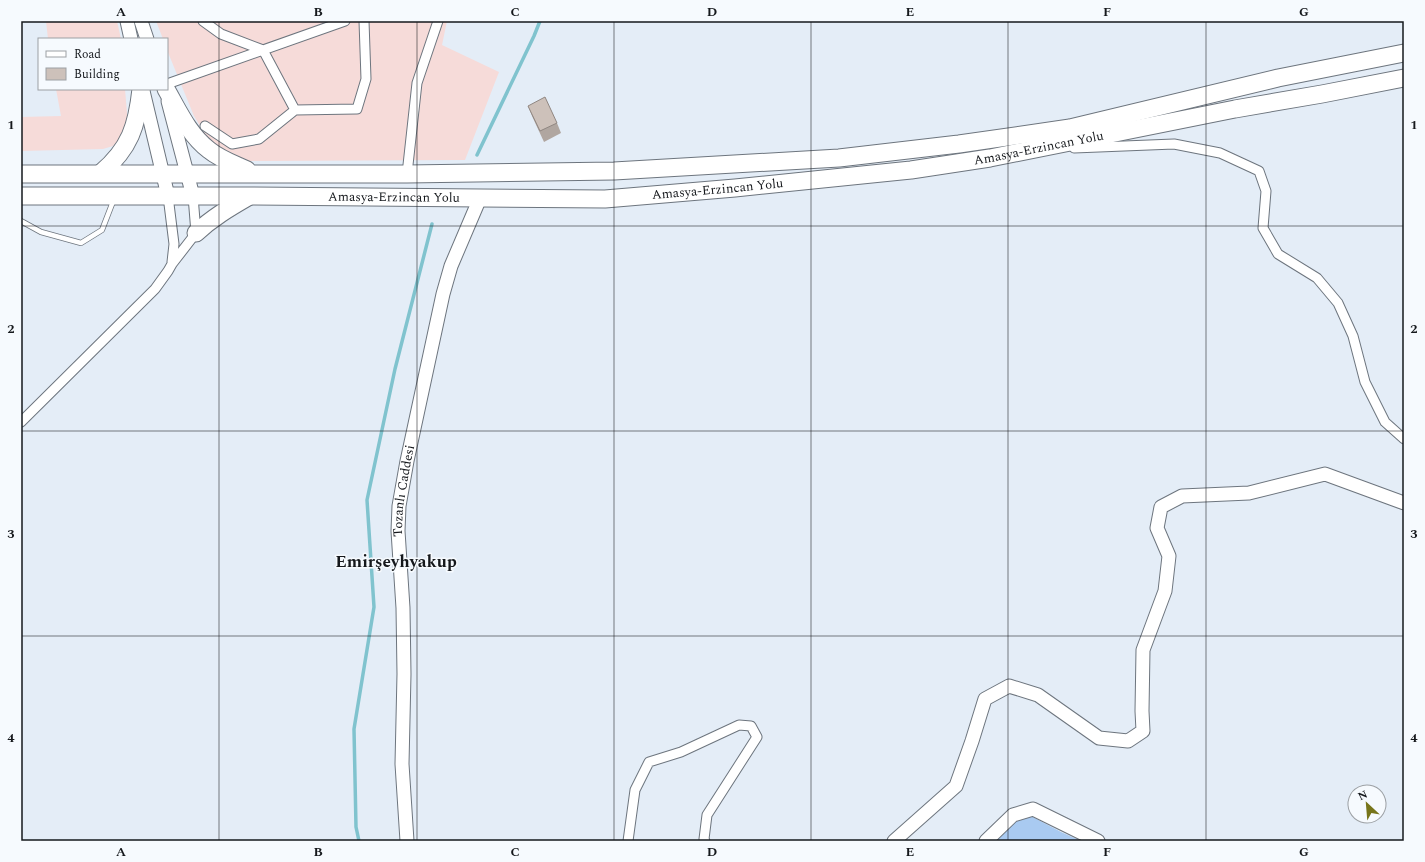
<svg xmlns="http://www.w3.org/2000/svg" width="1425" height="862" font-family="Spectral,serif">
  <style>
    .commercial { fill: #f6dbd9 }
    .green { fill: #a9caf1 }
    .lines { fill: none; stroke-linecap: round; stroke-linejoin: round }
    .stream { stroke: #80c3ce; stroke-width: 3.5 }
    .lane-casing { stroke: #6d757e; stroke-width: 6 }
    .street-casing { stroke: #6d757e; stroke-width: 11 }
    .secondary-casing { stroke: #6d757e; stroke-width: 15 }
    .highway-casing { stroke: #6d757e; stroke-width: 19 }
    .lane { stroke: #fff; stroke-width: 4.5 }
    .street { stroke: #fff; stroke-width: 9 }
    .secondary { stroke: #fff; stroke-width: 13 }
    .highway { stroke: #fff; stroke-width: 17 }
    .wall { fill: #b0a6a0 }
    .building { fill: #cdc1ba; stroke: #908782 }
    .grid { fill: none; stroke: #15181c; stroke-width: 1; stroke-opacity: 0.55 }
    .labels { text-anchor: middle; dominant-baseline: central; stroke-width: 3; stroke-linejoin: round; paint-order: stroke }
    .street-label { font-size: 13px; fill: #15181c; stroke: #f6fafe }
    .district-label { font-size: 17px; font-weight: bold; fill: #15181c; stroke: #f6fafe }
    .neatline { fill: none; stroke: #15181c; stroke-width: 1.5 }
    .grid-label { font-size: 13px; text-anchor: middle; font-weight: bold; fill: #15181c }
  </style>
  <rect width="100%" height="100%" fill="#e4edf7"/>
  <path class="commercial" d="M46,21H117L121,39H48Z
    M156,21H447L442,45L499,72L465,160L245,161L209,141L194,116L167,50V39H163Z
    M56,89H125L128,125L121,138L113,146L103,149L21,151V117L61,116Z"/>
  <path class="green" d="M1027,814L1061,832L1081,841H986L1004,821Z"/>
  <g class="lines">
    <path class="stream" d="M477,155L534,36L540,21
      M359,841L356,827L354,729L374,607L367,500L395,369L432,224"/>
    <defs>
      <path id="lane" d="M21,221L41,232L81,243L102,230L114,199"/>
      <path id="street" d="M203,21L221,34L263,50L295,110L357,109L366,79L364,21
        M167,84L345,21
        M205,126L232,144L259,139L295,110
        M1074,148L1174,144L1220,153L1259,171L1266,191L1263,228L1278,254L1317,278L1338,303L1353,336L1365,382L1385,422L1404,439
        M407,174L417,83L438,21
        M168,196L174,244L172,262
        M21,422L155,289L168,271L172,264L196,233L193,196
        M628,841L635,790L649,762L681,752L739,725L751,726L757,737L707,815L704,839L705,841"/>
      <g id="secondary">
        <path d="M127,21L131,39"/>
        <path d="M141,21L147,39"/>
        <path d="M143,91L168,196"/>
        <path d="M168,101L193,196"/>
        <path id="s1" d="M407,841L402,764L404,674L403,608L398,531L399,506L407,461L443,294L451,266L480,198"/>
        <path d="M894,841L956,786L972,741L985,699L1009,686L1038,695L1099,738L1128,741L1143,731L1142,711L1143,650L1165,591L1169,556L1157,528L1161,507L1182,496L1249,493L1325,474L1404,503"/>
        <path d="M986,841L1013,815L1033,809L1098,841"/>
      </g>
      <g id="highway">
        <path d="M166,89C178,110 189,135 209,150C220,159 234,164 247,170"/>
        <path d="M101,173C130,148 137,126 141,89"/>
        <path d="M21,174H407L614,171L839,158L959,144L1070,128L1278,78L1404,53"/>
        <path id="s2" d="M21,196H250L605,199L735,188L911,170L990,158L1235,109L1322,94L1404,78"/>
        <path d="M196,233C212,218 229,208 248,197"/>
      </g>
    </defs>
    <use href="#lane" class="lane-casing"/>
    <use href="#street" class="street-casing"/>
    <use href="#secondary" class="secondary-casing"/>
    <use href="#highway" class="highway-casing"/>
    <use href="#lane" class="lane"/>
    <use href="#street" class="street"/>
    <use href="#secondary" class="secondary"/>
    <use href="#highway" class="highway"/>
  </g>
  <path class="wall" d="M528,106L557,123L561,133L544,142L532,116Z"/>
  <path class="building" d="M545,97L557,123L540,131L528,106Z"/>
  <path class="grid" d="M219,21V841M417,21V841M614,21V841M811,21V841M1008,21V841M1206,21V841M21,226H1404M21,431H1404M21,636H1404"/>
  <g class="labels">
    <g class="street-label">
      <text stroke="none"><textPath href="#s2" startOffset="1021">Amasya-Erzincan Yolu</textPath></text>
      <text stroke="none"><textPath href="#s2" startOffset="697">Amasya-Erzincan Yolu</textPath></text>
      <text stroke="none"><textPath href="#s2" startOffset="373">Amasya-Erzincan Yolu</textPath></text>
      <text stroke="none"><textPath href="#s1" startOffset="351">Tozanlı Caddesi</textPath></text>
    </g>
    <g class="district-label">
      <text x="396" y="562">Emirşeyhyakup</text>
    </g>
  </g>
  <rect width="1425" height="862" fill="none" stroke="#f6fafe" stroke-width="44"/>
  <rect x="38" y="38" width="130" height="52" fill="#f6fafe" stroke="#9ca0a4"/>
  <rect x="46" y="51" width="20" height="6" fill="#ffffff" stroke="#9ca0a4"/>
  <text x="74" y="58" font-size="12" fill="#15181c">Road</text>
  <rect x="46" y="68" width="20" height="12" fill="#cdc1ba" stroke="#9ca0a4"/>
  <text x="74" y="78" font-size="12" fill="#15181c">Building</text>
  <g transform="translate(1367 804) rotate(334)"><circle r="19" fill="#f6fafe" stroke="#9ca0a4"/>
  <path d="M0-3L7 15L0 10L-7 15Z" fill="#77751b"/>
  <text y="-6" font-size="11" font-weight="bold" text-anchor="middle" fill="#15181c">N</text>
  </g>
  <rect x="22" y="22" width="1381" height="818" class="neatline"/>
  <g class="grid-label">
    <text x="121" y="16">A</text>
    <text x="318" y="16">B</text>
    <text x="515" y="16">C</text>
    <text x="712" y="16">D</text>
    <text x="910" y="16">E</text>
    <text x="1107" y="16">F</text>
    <text x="1304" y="16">G</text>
    <text x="11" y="129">1</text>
    <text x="1414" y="129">1</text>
    <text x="11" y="333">2</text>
    <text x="1414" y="333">2</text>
    <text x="11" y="538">3</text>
    <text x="1414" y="538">3</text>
    <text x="11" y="742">4</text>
    <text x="1414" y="742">4</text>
    <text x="121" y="856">A</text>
    <text x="318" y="856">B</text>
    <text x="515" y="856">C</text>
    <text x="712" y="856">D</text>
    <text x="910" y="856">E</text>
    <text x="1107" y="856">F</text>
    <text x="1304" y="856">G</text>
  </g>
</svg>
